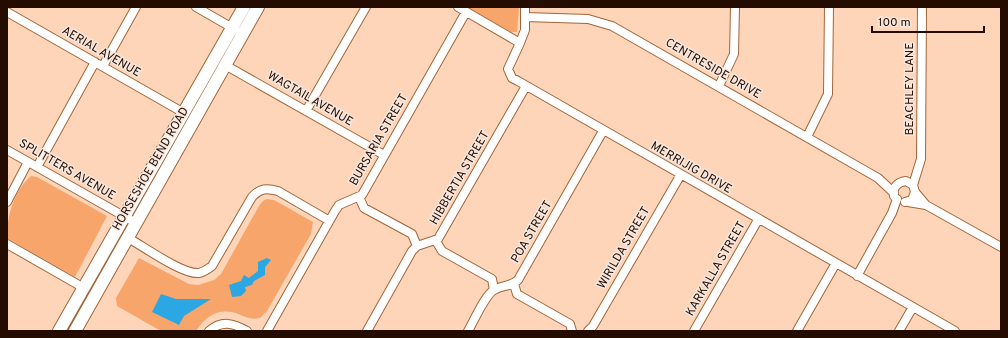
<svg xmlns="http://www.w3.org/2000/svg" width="1008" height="338" font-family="Overpass,sans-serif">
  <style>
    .green { fill: #f7a56a }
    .water { fill: #2ba7e4 }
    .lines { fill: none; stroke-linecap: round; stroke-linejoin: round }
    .street-casing { stroke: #a26538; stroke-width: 10 }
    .secondary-casing { stroke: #a26538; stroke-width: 14 }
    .street { stroke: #fff; stroke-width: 8 }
    .secondary { stroke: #fff; stroke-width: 12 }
    .labels { text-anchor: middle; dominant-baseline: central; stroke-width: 3; stroke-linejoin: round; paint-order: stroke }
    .street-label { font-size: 12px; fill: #240d00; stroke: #f7e8df }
  </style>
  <rect width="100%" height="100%" fill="#fed5b9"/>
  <path class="green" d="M467,7H519L517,32H511Z
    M31,176L37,177L107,216L75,277L7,238C7,215 14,191 31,176Z
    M267,199L274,200L313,222L311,234L267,311L260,318C251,320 246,317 238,314C219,307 206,316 196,331H161L117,306L116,298L139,258L189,284L198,285L214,280L221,274L259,206L263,201Z"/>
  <path class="water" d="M267,258L271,260L265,267V275L254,281L252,285L245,287L246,291L241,296L232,297L229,285L241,281L244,275L249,278L258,271V262Z
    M161,294L176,299H211L184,316L179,325L152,312Z"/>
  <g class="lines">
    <defs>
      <path id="street" d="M196,7L243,34
        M458,7L520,43L508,69L512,78L518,81L955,331
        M7,12L184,113
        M525,17L588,19L612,26L878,178L894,193
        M520,43L525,30V7
        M225,65L384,155
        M103,66L136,7
        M719,86L734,54L735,7
        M306,111L366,7
        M807,137L828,94L829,7
        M7,150L136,223
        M37,167L95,62
        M913,185L921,159L922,7
        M894,196C892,188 897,182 906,181L913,185L915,192L926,205
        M359,197L364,208L412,234L417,246
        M7,202L28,162
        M905,202L912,200L915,192
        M908,202L926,205L1001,247
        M128,238C143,246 183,275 199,273C204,272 208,269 212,266L252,197C260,188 267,188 278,191L328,220
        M436,241L442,251L492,279L494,290
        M7,244L84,288
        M857,276L892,213L897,199
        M514,284L517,294L570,324L572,331
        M209,331C222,320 233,323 247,331
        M267,331L335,211L339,205L362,195L466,12
        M367,331L412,251L417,246L438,239L526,86
        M468,331C474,321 485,295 494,290C502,285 510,287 518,280L603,131
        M588,331L593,326L680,176
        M694,331L758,220
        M797,331L836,263
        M899,331L913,307"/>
      <path id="secondary" d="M59,331L244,7
        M75,331L258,7"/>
    </defs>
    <use href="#street" class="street-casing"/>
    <use href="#secondary" class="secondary-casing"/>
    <use href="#street" class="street"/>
    <use href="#secondary" class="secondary"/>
  </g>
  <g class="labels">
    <g class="street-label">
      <text transform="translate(101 52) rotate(30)">AERIAL AVENUE</text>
      <text transform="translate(713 69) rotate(30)">CENTRESIDE DRIVE</text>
      <text transform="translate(910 89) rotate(-90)">BEACHLEY LANE</text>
      <text transform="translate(310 99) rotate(30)">WAGTAIL AVENUE</text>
      <text transform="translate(379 140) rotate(-60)">BURSARIA STREET</text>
      <text transform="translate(691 168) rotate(30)">MERRIJIG DRIVE</text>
      <text transform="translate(151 169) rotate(-60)">HORSESHOE BEND ROAD</text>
      <text transform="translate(67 170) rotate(30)">SPLITTERS AVENUE</text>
      <text transform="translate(460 178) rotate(-60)">HIBBERTIA STREET</text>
      <text transform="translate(532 232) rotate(-60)">POA STREET</text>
      <text transform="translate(624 248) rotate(-60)">WIRILDA STREET</text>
      <text transform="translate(716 269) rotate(-60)">KARKALLA STREET</text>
    </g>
  </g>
  <rect width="1008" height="338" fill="none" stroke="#240d00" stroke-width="16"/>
  <path d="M872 26v6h112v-6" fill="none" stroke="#240d00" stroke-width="2"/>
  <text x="878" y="26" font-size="12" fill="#240d00" stroke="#f7e8df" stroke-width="3" paint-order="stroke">100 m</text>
</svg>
